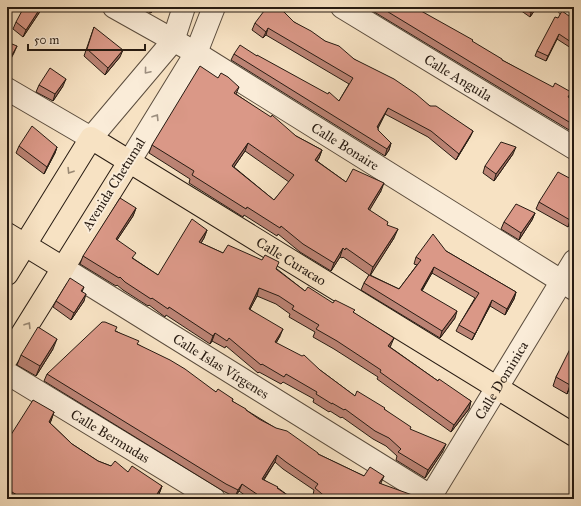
<svg xmlns="http://www.w3.org/2000/svg" width="581" height="506" font-family="'IM FELL Great Primer',serif">
  <style>
    .lines { fill: none; stroke-linecap: round; stroke-linejoin: round }
    .minor-casing { stroke: #5b4d3e; stroke-width: 24 }
    .major-casing { stroke: #271b12; stroke-width: 24 }
    .minor { stroke: #faecd8; stroke-width: 22 }
    .major { stroke: #f7e2c3; stroke-width: 22 }
    .wall { fill: #bb8374; stroke: #271b12; fill-rule: evenodd }
    .shaded-wall { fill: #996a5e; stroke: #271b12 }
    .building { fill: #da9887; stroke: #271b12; fill-rule: evenodd }
    .oneway { stroke: #9b8e7f }
    .oneway2 { stroke: #998873 }
    .labels { text-anchor: middle; dominant-baseline: central; stroke-width: 4; stroke-linejoin: round; paint-order: stroke }
    .street-label { font-size: 14px; fill: #271b12; stroke: #faecd8 }
  </style>
  <rect width="100%" height="100%" fill="#f7e2c3"/>
  <filter id="stains"><feTurbulence type="fractalNoise" baseFrequency=".005" numOctaves="4"/><feColorMatrix values="0 0 0 0 .2 0 0 0 0 .09 0 0 0 0 .02 0 0 0 .5 -.17"/></filter>
  <radialGradient id="worn" r=".72"><stop offset=".6" stop-color="#630" stop-opacity="0"/><stop offset="1" stop-color="#630" stop-opacity=".3"/></radialGradient>
  <g class="lines">
    <defs>
      <g id="minor">
        <path id="s1" d="M114,7L196,53L574,289"/>
        <path id="s2" d="M342,7L574,148"/>
        <path d="M569,7L574,10"/>
        <path d="M7,89L91,138L173,41L184,7"/>
        <path d="M129,162L196,53L214,7"/>
        <path id="s3" d="M63,268L435,499"/>
        <path id="s4" d="M7,373L214,499"/>
        <path id="s5" d="M429,499L574,261"/>
      </g>
      <g id="major">
        <path d="M7,234L63,268"/>
        <path id="s6" d="M7,274L91,138L574,435"/>
        <path d="M7,358L129,162"/>
      </g>
    </defs>
    <use href="#minor" class="minor-casing"/>
    <use href="#major" class="major-casing"/>
    <use href="#minor" class="minor"/>
    <use href="#major" class="major"/>
  </g>
  <path class="wall" d="M43,7L23,37L13,29L16,22Z
    M139,7H155L151,13Z
    M366,7H414L472,42L502,60L574,100V133Z
    M521,7H537L530,17L520,10Z
    M569,16L574,17V26L572,29L574,30V50L557,39L546,61L535,56L537,51L558,18Z
    M294,22L430,106L473,131L470,137L456,160L428,137L385,114L378,128V130L391,143L389,150L385,156L231,60L234,54L257,56L339,101L349,84L266,35L263,38L252,30L255,23Z
    M94,27L120,57L105,75L84,56Z
    M218,78L239,87L236,94L296,136L322,150L319,158L317,161L346,182L381,191L369,210L387,225L394,238L370,275L399,289L417,265L414,264L416,257L446,251L516,292L514,299L505,315L490,306L472,340L456,331L459,325L475,298L432,273L422,291L455,318L440,338L361,290L364,283L369,275L343,257L342,258L340,257L331,271L300,252L278,234L277,236L244,215L243,217L189,183L190,179L149,153L152,145ZM245,151L289,182L274,200L234,167Z
    M39,85L63,86L53,101L36,92Z
    M19,146L57,147L55,153L44,174L16,153Z
    M513,154L494,181L483,173L485,166Z
    M574,179V217L568,227L536,209L539,202L573,180Z
    M136,208L133,216L117,240L134,259L158,275L207,230L204,238L201,243L223,253L277,269L305,291L354,313L391,345L390,347L438,381L471,401L469,409L451,432L377,379L378,377L334,349L313,337L315,332L289,317L290,314L276,304L257,296L250,309L280,336L276,343L320,370L355,396L384,409L410,430L443,451L425,478L396,460L397,456L386,446L373,439L342,417L341,418L330,411L329,412L313,402L314,399L283,382L281,384L259,372L258,373L226,346L225,348L212,341L210,344L166,315L165,317L149,305L148,306L123,290L117,285L116,286L80,264L83,256Z
    M535,213L532,220L519,240L501,229L504,222Z
    M84,287L82,292L84,301L71,320L53,307L56,301Z
    M116,331L216,392L233,399L232,401L246,410L318,454L364,476L381,483V484L414,499H317L313,495L314,490L283,469L275,462L264,480L278,488L293,499H250L239,491L235,497L223,491L44,381L47,374Z
    M574,345V378L567,394L553,386L556,377Z
    M53,349L36,376L17,365L21,355Z
    M54,412L50,423L72,444L98,461L162,486L159,494L156,499H7V441Z"/>
  <path class="shaded-wall" d="M41,7H43L23,37L26,30Z
    M153,7H155L151,13Z
    M535,7H537L530,17L531,13Z
    M268,28L266,35L263,38Z
    M559,34L557,39L546,61L548,56Z
    M17,46L14,53L7,66V64Z
    M123,50L120,57L105,75L108,68Z
    M66,79L63,86L53,101L55,94Z
    M388,108L375,134L377,127Z
    M473,131L470,137L456,160L459,154Z
    M248,143L245,151L229,174L232,166Z
    M391,143L389,150L385,156L387,149Z
    M57,147L55,153L44,174L47,167Z
    M516,147L513,154L494,181L496,174Z
    M322,150L319,158L312,168L315,160Z
    M384,183L381,191L365,218L368,209Z
    M136,208L133,216L113,246L116,239Z
    M535,213L532,220L519,240L521,233Z
    M574,214V217L568,227L570,220Z
    M398,229L394,238L370,276L373,267Z
    M207,230L204,238L197,250L199,242Z
    M343,248L340,257L331,271L334,263Z
    M434,267L432,273L418,296L421,290Z
    M259,288L257,296L246,317L249,309Z
    M516,292L514,299L505,315L507,309Z
    M86,294L84,301L71,320L74,313Z
    M492,300L490,306L472,340Z
    M457,311L455,318L440,338L442,331Z
    M283,329L280,336L272,350L275,342Z
    M215,333L212,341L210,344L213,336Z
    M394,338L391,345L386,353L388,346Z
    M57,339L53,349L36,376L40,366Z
    M574,376V378L567,394L570,385Z
    M471,401L469,409L451,432L454,425Z
    M54,412L51,421L46,430L49,422Z
    M446,444L443,451L425,478L428,470Z
    M277,455L275,462L259,486L262,479Z
    M384,476L381,483L376,490L379,483Z
    M242,484L239,491L235,497L238,490Z
    M162,486L159,494L156,499H154Z"/>
  <path class="building" d="M24,7H41L26,30L16,22Z
    M267,7H277L284,12L294,22L311,31L325,41L339,46L354,59L394,79L416,94L430,106H436L473,131L459,154L431,131L388,108L377,127L378,128V130L391,143L387,149L234,54L240,45L257,56V55L328,94L329,92L339,101L353,78L268,28L266,32L255,23Z
    M380,7H414L473,40L472,41L502,59V60L553,87L555,83L571,92L568,97L574,100V125Z
    M523,7H535L531,13Z
    M562,11L569,16L574,17V24L571,28L574,30V44L559,34L548,56L537,51L555,17L558,18Z
    M94,27L123,50L108,68L87,49Z
    M7,42L17,46L7,64Z
    M200,66L218,78L221,73L228,77L239,87L234,93L271,117L272,115L296,136L322,150L315,160L346,182L353,169L384,183L368,209L388,222L387,225L398,229L373,267L346,248L345,250L343,248L334,263L303,244L281,226L280,228L247,207L246,209L192,175L194,171L152,145ZM248,143L294,175L274,200L232,166Z
    M50,68L66,79L55,94L39,85Z
    M32,126L57,147L47,167L19,146Z
    M501,142L516,147L496,174L485,166Z
    M558,172L573,180L574,179V214L570,220L539,202Z
    M120,198L136,208L116,239L136,253L132,258L158,275L192,219L207,230L199,242L223,253L228,245L262,260L265,255L279,262L276,269L305,291L308,287L333,303L335,300L355,310L353,312L394,338L388,346L438,381L439,379L471,401L454,425L380,372L381,370L337,341L316,329L319,325L292,309L294,306L279,296L259,288L249,309L283,329L275,342L302,356L304,355L320,370L355,396L357,391L385,408L384,409L411,427L410,429L446,444L428,470L398,452L401,449L389,438L375,431L345,409L344,410L332,403V404L316,394L317,392L286,374L284,377L262,364L261,365L229,338L227,341L215,333L213,336L169,307L168,309L152,298L151,299L125,282L120,277L119,278L83,256Z
    M516,204L535,213L521,233L504,222Z
    M433,234L446,251L516,292L507,309L492,300L475,334L459,325L479,293L434,267L421,290L457,311L442,331L364,283L369,275L399,289L421,260L416,257Z
    M70,278L84,287L81,291L86,294L74,313L56,301Z
    M102,322H105L117,327L115,331L139,341L137,344L170,360L185,369L216,392L218,389L233,399L232,401L246,409V410L259,419L276,428L287,431L318,453V454L364,476L370,467L384,476L379,483L415,496L413,499H328L315,488L318,484L286,462L277,455L262,479L278,487L277,488L293,499H264L242,484L238,490L226,484L47,374Z
    M38,327L57,339L40,366L21,355Z
    M574,345V376L570,385L556,377L570,349H571Z
    M33,400L54,412L49,422L72,444L98,461L111,466L115,461L128,472L132,466L162,486L154,499H22L17,495L7,489V441Z"/>
  <defs><path id="oneway-chevron" d="M-2-3.5L2.5 0L-2 3.5" fill="none" stroke-width="1.6" stroke-linecap="round" stroke-linejoin="round"/></defs>
  <g class="oneway">
    <use href="#oneway-chevron" transform="translate(147 71) rotate(130)"/>
    <use href="#oneway-chevron" transform="translate(156 117) rotate(-58)"/>
  </g>
  <g class="oneway2">
    <use href="#oneway-chevron" transform="translate(70 171) rotate(122)"/>
    <use href="#oneway-chevron" transform="translate(28 325) rotate(-58)"/>
  </g>
  <g class="labels">
    <g class="street-label">
      <text stroke="none"><textPath href="#s2" startOffset="136">Calle Anguila</textPath></text>
      <text stroke="none"><textPath href="#s1" startOffset="270">Calle Bonaire</textPath></text>
      <text transform="translate(114 184) rotate(-58)">Avenida Chetumal</text>
      <text stroke="none"><textPath href="#s6" startOffset="395">Calle Curacao</textPath></text>
      <text stroke="none"><textPath href="#s3" startOffset="186">Calle Islas Vírgenes</textPath></text>
      <text stroke="none"><textPath href="#s5" startOffset="139">Calle Dominica</textPath></text>
      <text stroke="none"><textPath href="#s4" startOffset="121">Calle Bermudas</textPath></text>
    </g>
  </g>
  <rect width="581" height="506" fill="none" stroke="#f7e2c3" stroke-width="24"/>
  <rect x="8" y="8" width="565" height="490" fill="none" stroke="#271b12" stroke-width="2"/>
  <rect x="12" y="12" width="557" height="482" fill="none" stroke="#271b12"/>
  <path d="M28 44v6h117v-6" fill="none" stroke="#271b12" stroke-width="2"/>
  <text x="34" y="44" font-size="12" fill="#271b12" stroke="#faecd8" stroke-width="3" paint-order="stroke">50 m</text>
  <rect width="100%" height="100%" filter="url(#stains)"/>
  <rect width="100%" height="100%" fill="url(#worn)"/>
</svg>
